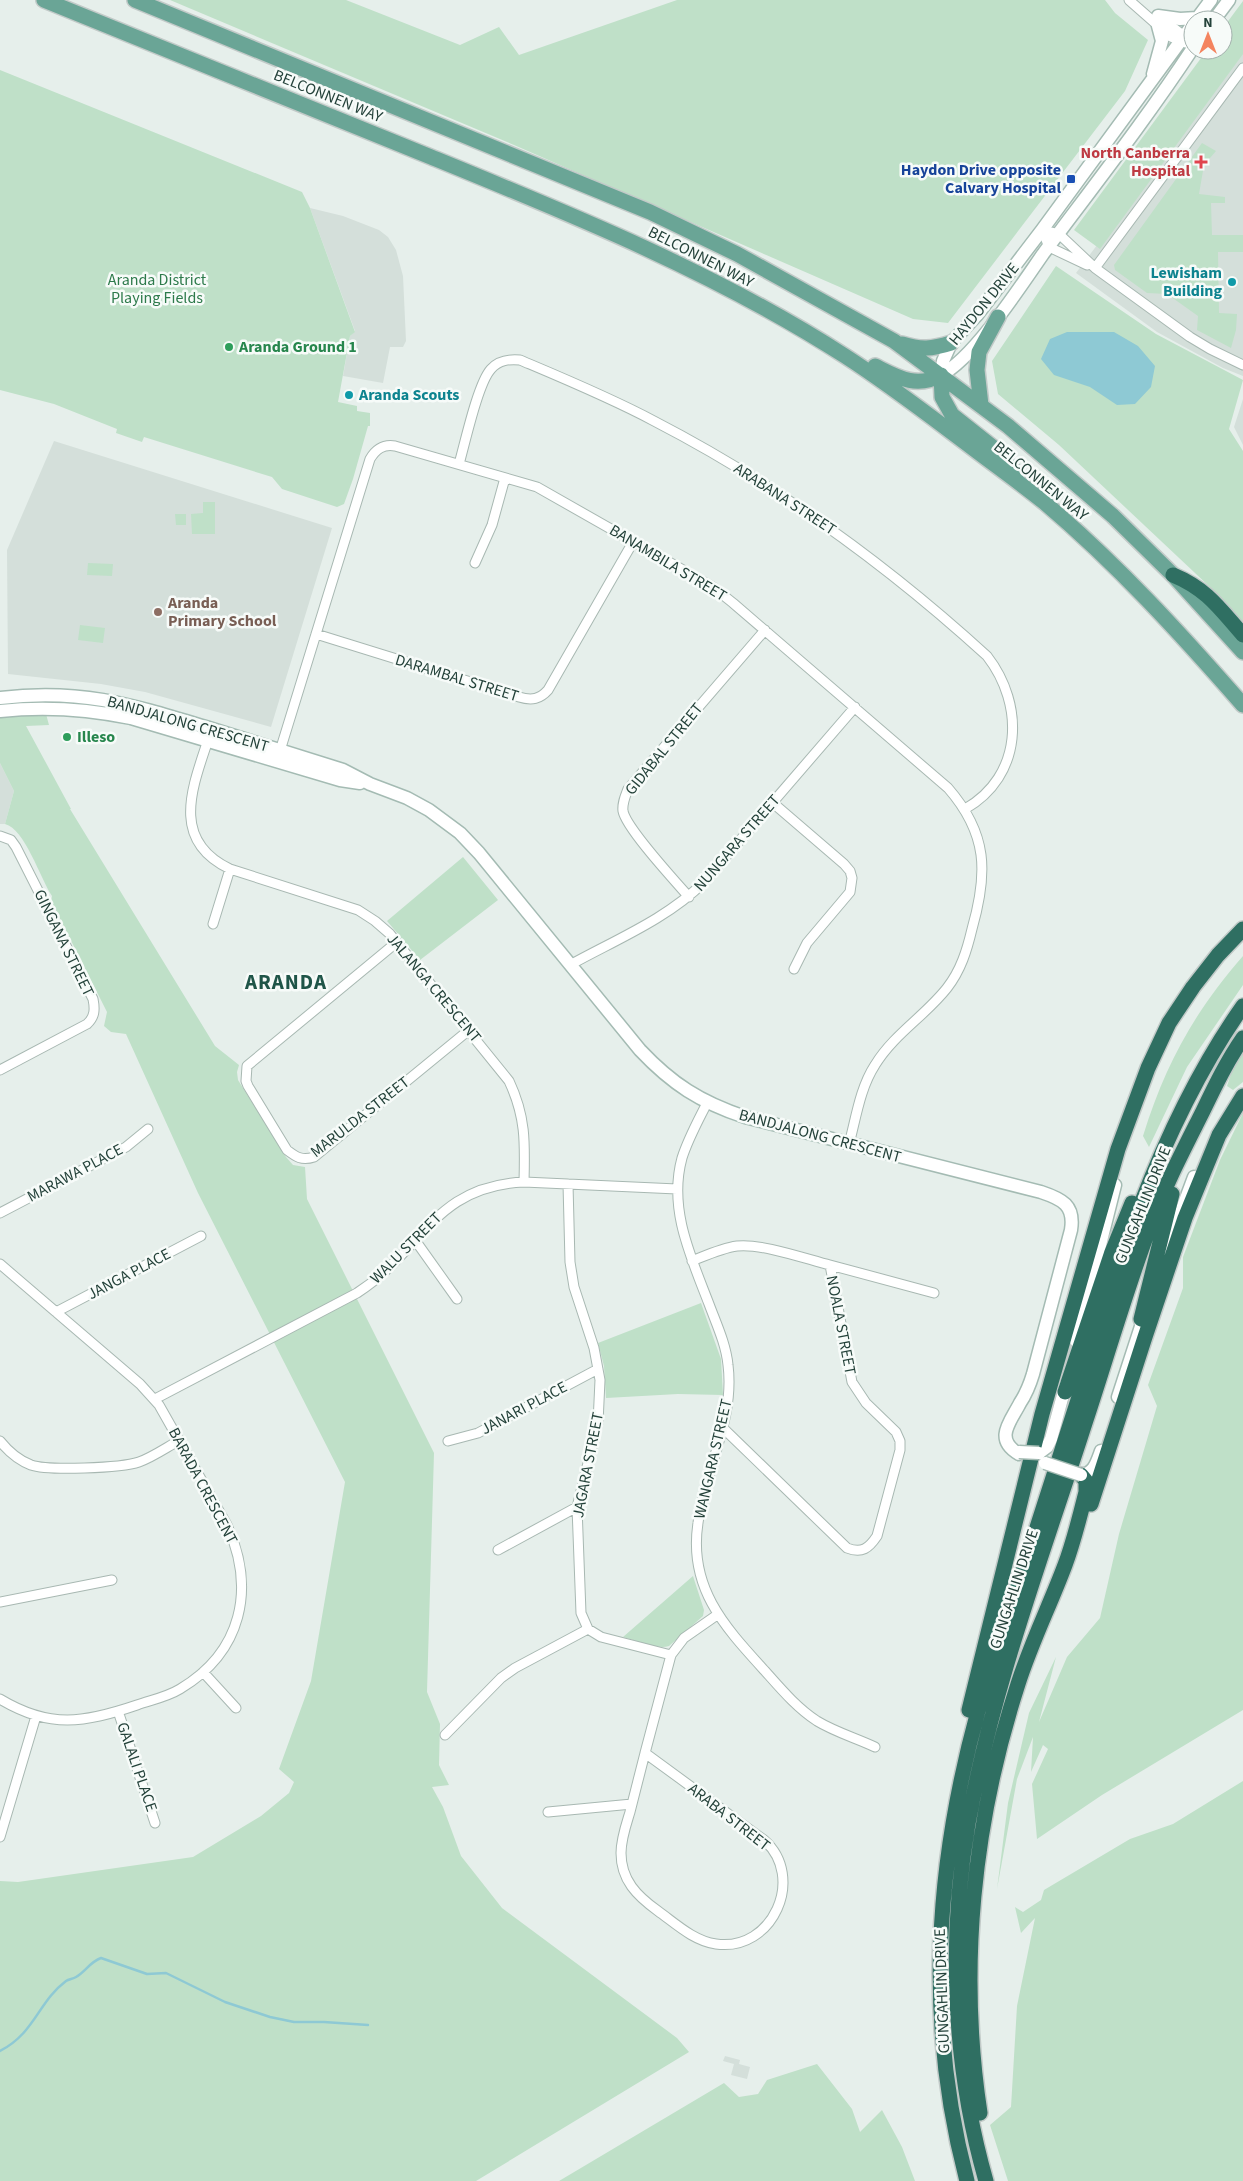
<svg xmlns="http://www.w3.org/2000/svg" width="1243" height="2181" font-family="'Source Sans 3',sans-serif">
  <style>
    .built { fill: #d4dfda }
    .green { fill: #bfe0c8 }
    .water { fill: #8ec9d4 }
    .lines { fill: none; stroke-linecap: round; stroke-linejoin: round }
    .stream { stroke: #8ec9d4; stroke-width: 2.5 }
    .street-casing { stroke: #a8b8b2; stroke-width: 11 }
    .secondary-casing { stroke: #a4bbb3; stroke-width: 15 }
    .primary-casing { stroke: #c2cac8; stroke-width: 18 }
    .highway-casing { stroke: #c2cac8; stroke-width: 18 }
    .street { stroke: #fff; stroke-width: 9 }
    .secondary { stroke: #fff; stroke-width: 12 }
    .primary { stroke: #6aa596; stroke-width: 15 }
    .highway { stroke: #2f6f62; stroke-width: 15 }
    .secondary-bridge-casing { stroke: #a4bbb3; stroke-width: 15; stroke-linecap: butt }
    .secondary-bridge { stroke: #fff; stroke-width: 12 }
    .health-dot { fill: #e0444e; stroke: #f7fbf9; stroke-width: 2 }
    .transit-dot { fill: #1a4fb4; stroke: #f7fbf9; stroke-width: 2 }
    .culture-dot { fill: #0f9aa8; stroke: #f7fbf9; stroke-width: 2 }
    .leisure-dot { fill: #2e9e5b; stroke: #f7fbf9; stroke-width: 2 }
    .education-dot { fill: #8d6e63; stroke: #f7fbf9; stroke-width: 2 }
    .labels { text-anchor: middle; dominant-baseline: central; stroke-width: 5; stroke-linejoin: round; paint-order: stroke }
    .street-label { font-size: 16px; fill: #24423a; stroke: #f7fbf9 }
    .health-label { font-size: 16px; font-weight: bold; fill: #be3a42; stroke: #f7fbf9; text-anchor: end }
    .transit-label { font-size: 16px; font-weight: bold; fill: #164399; stroke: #f7fbf9; text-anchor: end }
    .culture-label { font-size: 16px; font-weight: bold; fill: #0d838f; stroke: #f7fbf9; text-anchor: end }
    .park-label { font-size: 16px; fill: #2d7a4b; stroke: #f7fbf9 }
    .leisure-label { font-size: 16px; font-weight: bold; fill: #27864d; stroke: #f7fbf9; text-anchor: start }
    .education-label { font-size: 16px; font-weight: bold; fill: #785e54; stroke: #f7fbf9; text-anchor: start }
    .district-label { font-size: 21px; font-weight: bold; letter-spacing: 1px; fill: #1f5548; stroke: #f7fbf9 }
  </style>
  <rect width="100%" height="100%" fill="#e6efeb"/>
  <path class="built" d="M1243,51V376L1223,368L1157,332L1076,273Z
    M310,208L343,216L379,230L388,237L396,250L403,276L406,341L403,347H390L383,383L343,376L350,336L355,331Z
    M1243,399V445L1234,427Z
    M54,441L332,528L271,727L145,692L101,684L8,674L7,550Z
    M0,763L14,791L5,824H0Z
    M725,2056L740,2060L739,2064L750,2067L747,2079L731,2075L734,2064L723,2061Z"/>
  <path class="green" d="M170,0H346L460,45L499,27L519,55L677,0H1105L1115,13L1148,40L1125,91L948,323L913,319L514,145Z
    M1243,1V54L1100,249L1074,230L1207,50H1223V28Z
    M0,70L302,192L310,208L355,332L350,336L338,402L357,406V411L370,413V426H368L353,479L344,504L337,507L282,489L272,477L144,437L142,442L116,433L117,429L54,404L0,390Z
    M1202,143L1216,151L1204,165L1199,194L1225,197V203H1211L1212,235H1243V252H1218L1219,313L1237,314L1236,330L1231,348L1197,330L1198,316L1167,294L1147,293L1115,270L1114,265Z
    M1056,266L1156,334L1243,380L1229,429L1243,451V624L1212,589L1059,445L998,394L992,361Z
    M203,502H215V534H192L191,514L203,513Z
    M175,514H186V525H176Z
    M88,563L113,564L112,576L87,575Z
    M80,625L105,628L103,643L78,640Z
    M46,714L49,725L26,726L71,809H70L215,1046L239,1065L237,1072L238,1080L286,1157L293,1165L305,1167L307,1199L434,1453L427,1692L440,1724L439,1765L449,1785L432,1787L443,1807L461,1856L502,1908L677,2038L689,2052L476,2181H0V1881L18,1882L193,1857L261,1816L289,1793L294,1782L279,1769L311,1681L345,1482L198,1193L126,1034L111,1032L104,1026L107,1012L51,901L52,896C40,878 25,829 5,824L14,791L0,763V718Z
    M463,857L498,900L420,960L387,921Z
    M1243,956V985L1187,1067L1149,1147L1143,1136C1165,1065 1194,1012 1243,956Z
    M1243,1053V1082L1233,1090L1227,1086L1233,1068Z
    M1243,1113V1710L1102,1795L1037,1839L1032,1784L1048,1749L1043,1745L1031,1772L1033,1737L1017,1779L997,1889L1008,1803L1029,1713L1056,1657L1039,1722L1067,1657L1100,1618L1119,1534L1157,1406L1148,1385L1183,1288V1257L1220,1160Z
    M701,1303L721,1359L723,1395L678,1394L606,1398L604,1366L598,1343Z
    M693,1576L704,1610L703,1616L669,1646C657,1650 635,1640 623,1637Z
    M1243,1781V2181H1008L990,2125L1011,2107L1017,2006L1035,1918L1021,1933L1015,1907L1023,1912L1041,1900L1044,1890L1130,1839L1173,1824Z
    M817,2064L852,2109L860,2132L882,2110L902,2147L915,2181H559L724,2083L739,2097L758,2094L767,2080Z"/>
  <path class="water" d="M1067,332H1114L1138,346L1155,366L1151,387L1135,404L1117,405L1090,387L1054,375L1041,359L1050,339Z"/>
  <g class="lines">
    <path class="stream" d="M0,2051C35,2033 38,2002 66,1981C69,1979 73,1979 76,1977C86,1971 90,1962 101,1958L147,1974L166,1973L225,2002L270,2017L294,2022H324L368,2025"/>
    <defs>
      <path id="street" d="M1129,0L1171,37L1186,43
        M1161,18L1188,39
        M1042,230L1059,234L1095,268L1190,337L1210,349L1243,365
        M1042,230L1049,247L1087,265
        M1095,268L1243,68
        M459,464C465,443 478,383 491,369C499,360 509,359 520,360C565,379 611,398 654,421C776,484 886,564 987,656C1025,705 1023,776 965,809
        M475,563L492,525L505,478
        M316,634L519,697C532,701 540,699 548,690L633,542
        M209,737C193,786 169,840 230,869L358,910L375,921L390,934L509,1081C526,1117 525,1143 524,1182
        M279,754L370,459C376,449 383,444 395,446L537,487L713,587L733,603L948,788C988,834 988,873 972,929C967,950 961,970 947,988C925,1016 894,1034 875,1065C860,1088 856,1118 849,1144
        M773,803L844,864L850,871L852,878L850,892L807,943L794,969
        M0,836L11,840L16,847L93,999C95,1009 95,1017 87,1024L0,1070
        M689,897C675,881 626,828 623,811C622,803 625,797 628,789L765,630
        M213,924L230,869
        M397,942L247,1066L246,1081L248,1086L287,1150C296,1157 302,1161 314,1157L469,1030
        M570,965C615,940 667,919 704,882L855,707
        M707,1103C698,1121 688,1139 682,1158C668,1209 691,1257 709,1304C716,1323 726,1344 728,1365C735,1420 705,1469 698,1523C688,1588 725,1627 765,1671C781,1689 797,1708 817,1721C835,1732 856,1738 875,1747
        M568,1184L570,1262L574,1287L594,1348L600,1380L598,1423L577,1507L581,1613L588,1629
        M0,1213L126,1147L148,1129
        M415,1240L457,1299
        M692,1261C707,1255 722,1248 737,1246C761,1243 806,1259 830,1265L852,1382L866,1403L896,1432L900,1441V1450L877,1536C869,1548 862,1554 847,1548L723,1428
        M0,1264L140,1384L159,1405L227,1525C256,1589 242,1652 180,1689C167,1697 151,1700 137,1705C84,1723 50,1729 0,1699
        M830,1265L934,1293
        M56,1312L201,1236
        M155,1399L357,1293C423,1251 433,1186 524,1182L677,1189
        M0,1441C8,1451 18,1460 31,1465C48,1471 121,1468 139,1462C153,1457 167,1447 180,1440
        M448,1441L478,1433L598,1369
        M498,1550L577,1507
        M0,1602L112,1580
        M203,1672L236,1708
        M118,1711L155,1823
        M445,1735L501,1678L515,1668L588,1629L601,1637L671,1655
        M645,1753C640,1773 635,1792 630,1812C626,1825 621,1839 621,1853C621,1880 637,1896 658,1911C676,1924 694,1941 716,1944C773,1952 806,1877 764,1840L645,1753L671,1655L684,1638L717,1615
        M548,1812L632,1804
        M0,1837L36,1716"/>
      <path id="secondary" d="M1158,16L1180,19L1197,18
        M1196,20L1211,0
        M1214,20L1229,0
        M1153,74L1162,41L1158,26
        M941,375L943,361L951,343L977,315L1042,230L1193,24
        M941,375C974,358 1020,287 1043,254C1093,187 1147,118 1193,48
        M0,698C81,688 133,705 209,728C253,742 298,756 343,770L370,784L407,798L429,810L460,833L479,853L640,1050C672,1084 700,1102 745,1117L1041,1192C1062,1199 1075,1205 1071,1230L1033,1374C1030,1384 1026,1394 1020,1403C1011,1421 993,1439 1019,1454
        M0,711C45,706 87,709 131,718L340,780L360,783
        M1160,1268L1194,1177
        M1076,1341L1115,1185
        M1118,1397L1146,1311
        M1039,1453L1047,1447L1051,1439L1066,1384
        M1081,1475C1094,1474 1097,1462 1101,1451"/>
      <path id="primary" d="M44,0C173,52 302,105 431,157C573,215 716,273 845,356C887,383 926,413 966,443C992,463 1019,482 1045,503C1117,564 1181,634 1243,705
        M135,0L650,212L737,254L894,341L1008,426L1113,516L1173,575L1243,652
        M902,344C921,350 932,349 951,343
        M875,366C897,377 916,389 941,375
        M941,375L942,397L952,415L1000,453L1016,474
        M981,405L977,370L979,352L998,317"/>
      <path id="highway" d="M1173,575C1207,589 1220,609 1243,635
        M1141,1319L1172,1194
        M1065,1392L1112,1252L1132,1203
        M1091,1504L1145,1337L1185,1218L1219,1135L1243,1096
        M969,1710L1042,1414L1118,1149L1148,1068L1169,1023L1193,987L1218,955L1243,929
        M980,2113C958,1969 973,1823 1018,1684C1031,1643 1050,1605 1065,1565C1074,1541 1080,1516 1086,1492V1481L1081,1475
        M967,2181C925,2022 935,1868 978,1711L1141,1204C1168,1134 1200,1067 1243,1006
        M986,2181C953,2066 948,1941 968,1824C992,1688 1044,1551 1086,1420C1107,1356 1126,1290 1150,1226C1164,1187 1184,1149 1203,1111C1215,1086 1227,1061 1243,1038"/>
    </defs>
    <use href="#street" class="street-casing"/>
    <use href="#secondary" class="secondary-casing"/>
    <use href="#primary" class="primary-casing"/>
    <use href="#highway" class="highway-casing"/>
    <use href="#street" class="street"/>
    <use href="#secondary" class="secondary"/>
    <use href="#primary" class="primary"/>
    <use href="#highway" class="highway"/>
    <defs>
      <path id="secondary-bridge" d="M1019,1452L1039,1453
        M1045,1463L1081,1475"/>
    </defs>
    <use href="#secondary-bridge" class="secondary-bridge-casing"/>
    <use href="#secondary-bridge" class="secondary-bridge"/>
  </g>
  <path class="health-dot" d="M1198.5 154.5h5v5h5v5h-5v5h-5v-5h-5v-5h5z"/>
  <rect class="transit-dot" x="1066" y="174" width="10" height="10" rx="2.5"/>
  <g class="culture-dot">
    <circle cx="1232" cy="282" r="5"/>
    <circle cx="349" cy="395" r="5"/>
  </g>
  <g class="leisure-dot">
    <circle cx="229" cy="347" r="5"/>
    <circle cx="67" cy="737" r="5"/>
  </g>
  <circle class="education-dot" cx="158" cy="612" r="5"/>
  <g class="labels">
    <g class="street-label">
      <text transform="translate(328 96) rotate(22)">BELCONNEN WAY</text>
      <text transform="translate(701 257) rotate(27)">BELCONNEN WAY</text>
      <text transform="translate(984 304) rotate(-51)">HAYDON DRIVE</text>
      <text transform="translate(1041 481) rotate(39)">BELCONNEN WAY</text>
      <text transform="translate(785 499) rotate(33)">ARABANA STREET</text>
      <text transform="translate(668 563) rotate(31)">BANAMBILA STREET</text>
      <text transform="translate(457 678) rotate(17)">DARAMBAL STREET</text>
      <text transform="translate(188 724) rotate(16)">BANDJALONG CRESCENT</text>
      <text transform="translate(664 749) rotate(-51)">GIDABAL STREET</text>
      <text transform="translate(737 843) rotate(-49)">NUNGARA STREET</text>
      <text transform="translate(64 943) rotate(64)">GINGANA STREET</text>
      <text transform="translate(434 988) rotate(50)">JALANGA CRESCENT</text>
      <text transform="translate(360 1117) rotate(-38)">MARULDA STREET</text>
      <text transform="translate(820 1136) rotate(15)">BANDJALONG CRESCENT</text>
      <text transform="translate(75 1173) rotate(-28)">MARAWA PLACE</text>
      <text transform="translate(1143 1205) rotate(-68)">GUNGAHLIN DRIVE</text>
      <text transform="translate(406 1248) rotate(-45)">WALU STREET</text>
      <text transform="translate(129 1274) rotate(-28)">JANGA PLACE</text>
      <text transform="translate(841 1325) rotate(79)">NOALA STREET</text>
      <text transform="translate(524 1408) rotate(-28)">JANARI PLACE</text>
      <text transform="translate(713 1459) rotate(-77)">WANGARA STREET</text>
      <text transform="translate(588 1465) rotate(-79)">JAGARA STREET</text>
      <text transform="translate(203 1486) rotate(62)">BARADA CRESCENT</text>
      <text transform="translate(1014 1589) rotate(-72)">GUNGAHLIN DRIVE</text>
      <text transform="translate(137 1767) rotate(71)">GALALI PLACE</text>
      <text transform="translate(729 1817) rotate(38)">ARABA STREET</text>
      <text transform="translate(942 1991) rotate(-92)">GUNGAHLIN DRIVE</text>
    </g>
    <g class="health-label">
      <text x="1190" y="153">North Canberra<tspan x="1190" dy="18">Hospital</tspan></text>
    </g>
    <g class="transit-label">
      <text x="1061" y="170">Haydon Drive opposite<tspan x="1061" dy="18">Calvary Hospital</tspan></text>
    </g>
    <g class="culture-label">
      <text x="1222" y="273">Lewisham<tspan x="1222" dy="18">Building</tspan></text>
      <text x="359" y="395" text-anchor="start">Aranda Scouts</text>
    </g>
    <g class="park-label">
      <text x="157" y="280">Aranda District<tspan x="157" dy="18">Playing Fields</tspan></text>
    </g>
    <g class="leisure-label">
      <text x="239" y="347">Aranda Ground 1</text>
      <text x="77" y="737">Illeso</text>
    </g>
    <g class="education-label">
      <text x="168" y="603">Aranda<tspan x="168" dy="18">Primary School</tspan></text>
    </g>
    <g class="district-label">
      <text x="286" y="982">ARANDA</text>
    </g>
  </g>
  <g transform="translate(1208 35)"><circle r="24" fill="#f7fbf9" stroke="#a3b1ad"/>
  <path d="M0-4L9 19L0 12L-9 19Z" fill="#f4845f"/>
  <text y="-8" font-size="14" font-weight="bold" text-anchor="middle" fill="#24423a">N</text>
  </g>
</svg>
